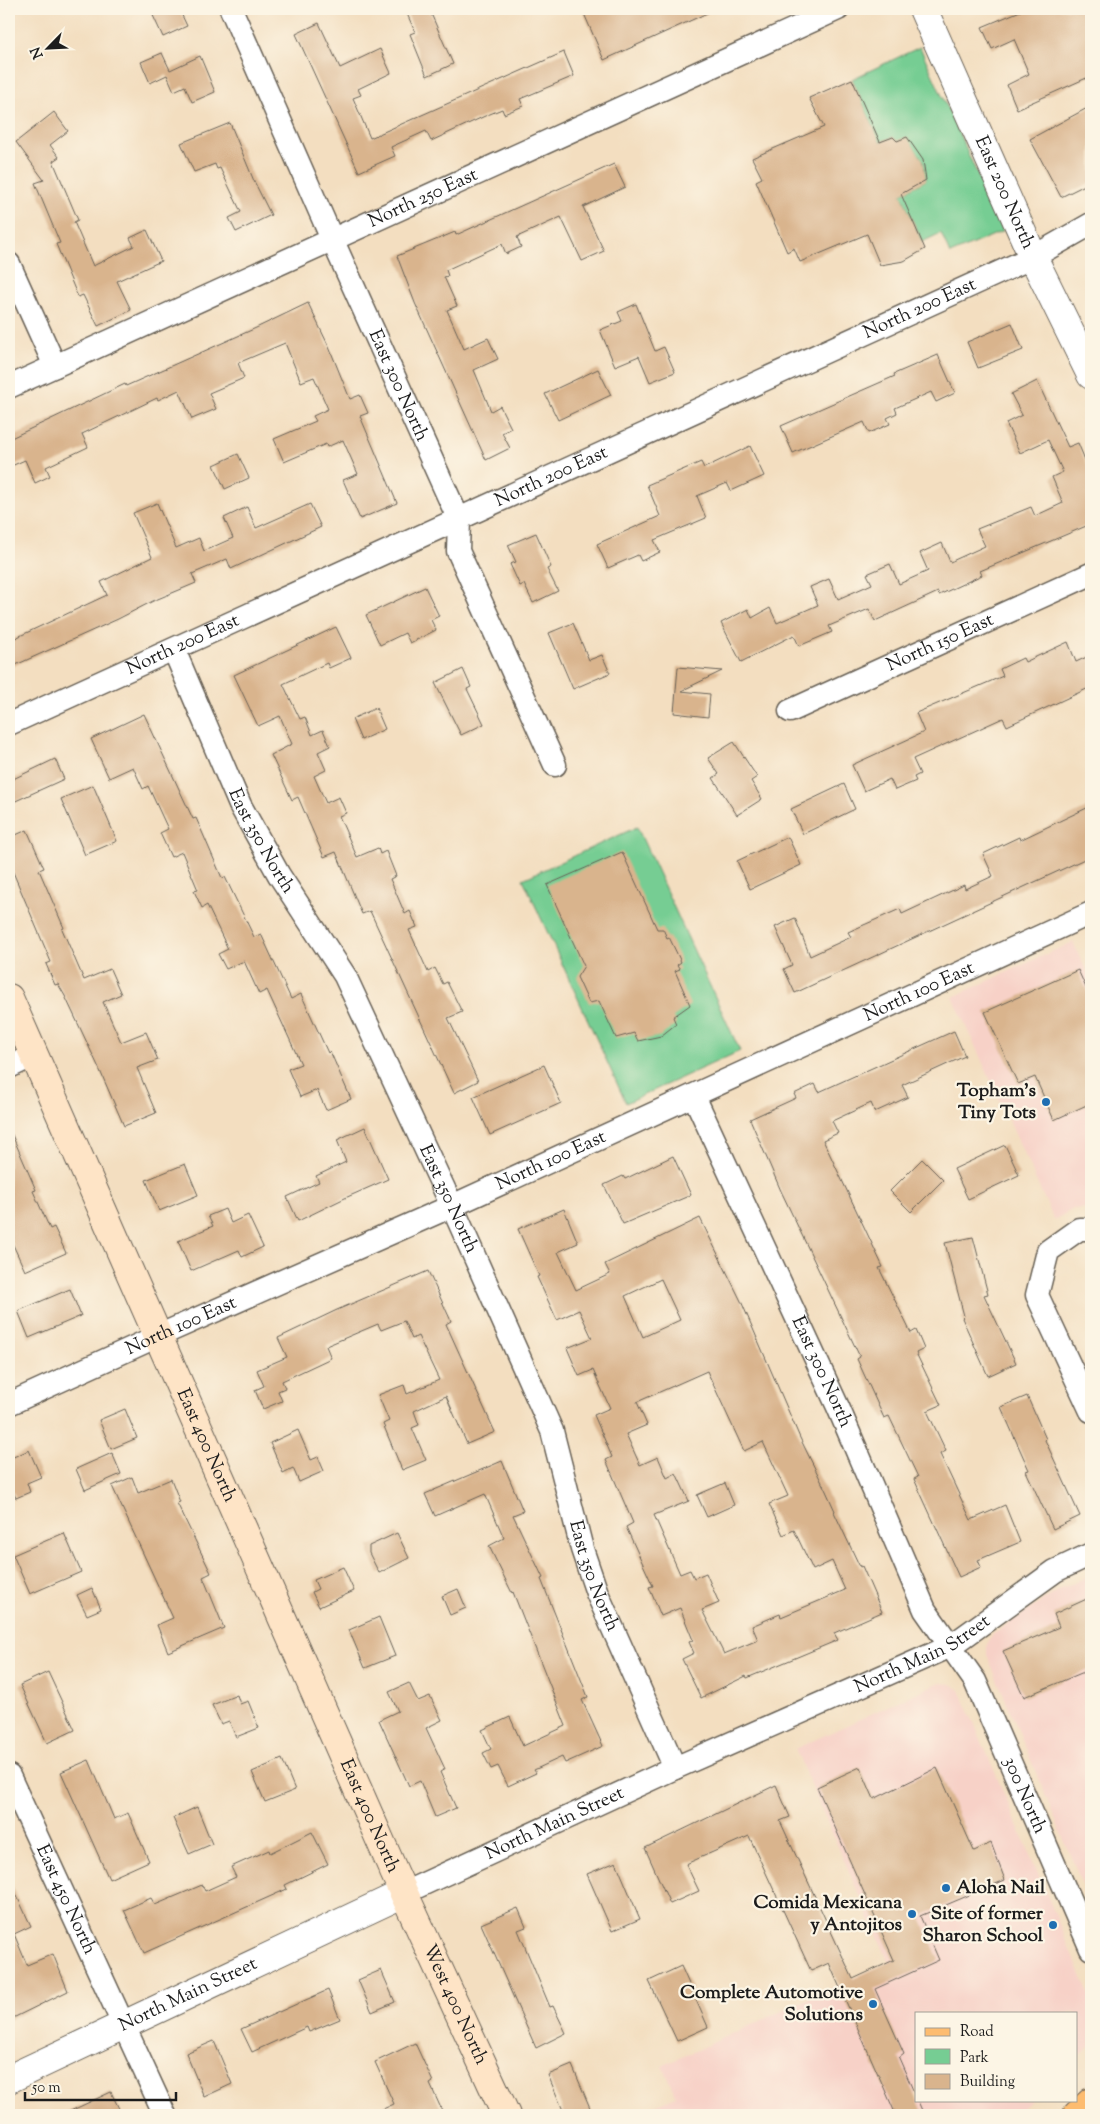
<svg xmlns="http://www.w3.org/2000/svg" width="1100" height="2124" font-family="'Sorts Mill Goudy',serif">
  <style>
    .built { fill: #f7d1c7 }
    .green { fill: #76cd93; stroke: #497458 }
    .building { fill: #d9b48d; fill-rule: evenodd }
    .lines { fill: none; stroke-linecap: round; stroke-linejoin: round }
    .minor-casing { stroke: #676055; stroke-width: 25 }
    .tertiary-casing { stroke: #676055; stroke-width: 30 }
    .secondary-casing { stroke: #676055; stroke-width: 30 }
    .primary-casing { stroke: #676055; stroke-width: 30 }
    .minor { stroke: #fff; stroke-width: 22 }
    .tertiary { stroke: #fff; stroke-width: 28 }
    .secondary { stroke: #fee4c6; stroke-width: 28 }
    .primary { stroke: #fdbc70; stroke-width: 28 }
    .poi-dot { fill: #1f6fb2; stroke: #fcf5e5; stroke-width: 2 }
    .labels { text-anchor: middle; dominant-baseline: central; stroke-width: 4.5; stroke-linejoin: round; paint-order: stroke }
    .street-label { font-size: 19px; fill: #1c1c1c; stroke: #fcf5e5 }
    .poi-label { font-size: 19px; font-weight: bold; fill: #1c1c1c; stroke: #fcf5e5; text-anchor: end }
  </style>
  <rect width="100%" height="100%" fill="#fcf5e5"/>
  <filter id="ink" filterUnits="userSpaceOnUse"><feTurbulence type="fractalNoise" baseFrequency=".02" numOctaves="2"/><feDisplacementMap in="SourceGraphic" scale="10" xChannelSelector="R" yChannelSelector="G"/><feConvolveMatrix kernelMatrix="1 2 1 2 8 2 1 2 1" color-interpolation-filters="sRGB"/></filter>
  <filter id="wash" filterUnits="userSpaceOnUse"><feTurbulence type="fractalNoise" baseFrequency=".0096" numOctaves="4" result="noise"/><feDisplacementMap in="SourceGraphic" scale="20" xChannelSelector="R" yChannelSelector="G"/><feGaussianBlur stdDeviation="1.12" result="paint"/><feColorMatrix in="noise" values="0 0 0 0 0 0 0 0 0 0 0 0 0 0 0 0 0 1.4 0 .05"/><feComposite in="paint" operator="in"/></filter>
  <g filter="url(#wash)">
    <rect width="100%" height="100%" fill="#f3dec0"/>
    <path class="built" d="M1073,942L1091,981V1208L1073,1209L1054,1220L953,997Z
      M1091,1575V1905L987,1655V1644L994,1633L1061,1589Z
      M938,1683L951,1684L960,1690L1091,1999V2046L1076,2059V2013H916V2100H1031L1014,2115H633L676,2096L662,2066L889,1962L795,1749Z"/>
    <path class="green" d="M920,47L1003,231L950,254L941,233L922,242L901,194L926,180L923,160L907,138L897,141L893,137L880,142L852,79Z
      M637,827L740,1051L626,1103L523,879Z"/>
    <g id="blocks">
      <path class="building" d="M150,9H179L187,26L163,37Z
        M405,9H429L453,64L427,76L410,34L415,32Z
        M582,9H716L604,60Z
        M1025,9H1091V76L1017,109L1007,85L1029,74L1014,39L992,49L982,27Z
        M319,23L340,68L380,49L391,73L358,89L361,95L353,98L370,138L564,52L574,76L520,99L523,106L504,114L502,109L485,116L431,141L426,131L391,147L395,156L359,172L296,34Z
        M162,53L170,70L200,56L215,92L192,102L185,86L174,91L167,75L150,83L141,62Z
        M852,79L880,142L893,137L897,141L907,137L923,160L926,180L901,194L925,249L904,261L880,265L867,234L800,262L794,248L787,252L756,181L762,178L752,158L824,127L809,98Z
        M1091,106V182L1061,197L1030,139Z
        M54,112L68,131L50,145L59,157L53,161L78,220L74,222L93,266L134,246L130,238L147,230L161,261L117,281L131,310L98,326L83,295L78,297L56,244L60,243L35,183L44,180L16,142Z
        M230,123L254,181L271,215L236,232L229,218L241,212L220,168L217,169L215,164L194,172L181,143Z
        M614,164L625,187L583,207L604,251L582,261L561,217L517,237L521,247L506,254L502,244L446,270L448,276L444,277L457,306L447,310L464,349L488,338L498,359L474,370L491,411L500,406L511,428L502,433L510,448L486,460L415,303L397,256L455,232L456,235Z
        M308,303L329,347L350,399L360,395L368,413L360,416L397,503L360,519L343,480L358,474L343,440L327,447L326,444L284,462L274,439L316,421L313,416L328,409L314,377L301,382L285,343L238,363L244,378L209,393L216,409L192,419L179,390L158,400L157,398L82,434L88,447L46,467L50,476L35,483L25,460L9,467V439L125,384L126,386L256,328Z
        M636,304L655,351L664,347L675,372L650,382L639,356L615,366L600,330L622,321L618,312Z
        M1012,323L1023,350L978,368L967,342Z
        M938,355L955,393L936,402L931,392L895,408L897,413L887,418L890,424L869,433L864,422L793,453L781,426L895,376L894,374Z
        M598,369L611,395L558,420L545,394Z
        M1037,381L1068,447L1078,443L1091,474V524L980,571L982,575L939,595L938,592L875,621L869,609L829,626L832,632L799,646L794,635L741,662L721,623L748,609L752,618L770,608L777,623L818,605L810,587L829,579L838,599L872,584L867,574L890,564L899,584L928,571L920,553L942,543L950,562L985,546L977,529L1031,507L1035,516L1063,503L1052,477L1063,472L1048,440L1020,453L1006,423L1022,415L1011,394Z
        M750,446L764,476L731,491L727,483L697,496L706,518L654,540L660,552L641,561L638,555L608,568L597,544L660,516L647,485L701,462L704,468Z
        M238,454L249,478L225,489L214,465Z
        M157,503L176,548L199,538L204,551L233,538L224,518L247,507L256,528L310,504L321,527L231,569L227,559L192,574L196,583L153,601L118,619L9,668V641L107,595L101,582L152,557L133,513Z
        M536,533L551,567L547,569L558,591L533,603L524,584L520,586L510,564L516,562L508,545Z
        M425,587L439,616L431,620L436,630L410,643L405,633L380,645L366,615Z
        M573,623L589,660L602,655L610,673L573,689L549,633Z
        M336,627L351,658L329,668L327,663L283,684L300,719L305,717L312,735L323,730L330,746L318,752L326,770L314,776L326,803L339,797L346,813L339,816L357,857L378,848L380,854L386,851L396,876L390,879L405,914L410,911L417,927L409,930L428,972L435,968L443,984L447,982L462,1012L448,1018L478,1081L454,1093L370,911L362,914L336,852L324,857L298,797L292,800L271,755L292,744L280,716L258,726L234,675Z
        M1068,642L1076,662L1091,655V687L1007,726L1003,718L913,759L920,774L914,777L916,781L895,790L890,779L864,791L852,765L924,732L916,713L1003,676L1000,669L1023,658L1025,662Z
        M678,667L722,671L681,691L710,694L708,717L674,713Z
        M463,669L471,687L467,689L484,724L461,735L435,683Z
        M376,708L385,729L361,740L352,719Z
        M144,714L193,819L196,818L222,878L225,877L254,937L261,934L291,999L301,994L328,1053L330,1051L351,1099L326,1110L317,1090L300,1097L288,1069L301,1064L267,990L259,994L244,961L226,969L218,954L228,949L207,905L202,908L194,891L198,890L182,852L171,857L160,833L168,829L148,786L143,789L133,767L109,778L91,739Z
        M734,742L757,777L751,781L762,799L737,815L713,778L719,774L708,758Z
        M55,759L64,779L9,804V781Z
        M844,784L855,809L803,834L791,809Z
        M93,785L117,841L85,855L61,799Z
        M1091,806V856L795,993L784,969L792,965L775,927L795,918L810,956L851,937L848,932L900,909L902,914L964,885L965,889L993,876L983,854L1019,837L1020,840Z
        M27,830L44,868L39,870L64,928L62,929L84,980L110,969L121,994L103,1002L121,1042L146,1032L158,1060L137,1068L156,1113L124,1126L98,1066L65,996L58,984L55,985L46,964L51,962L13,872L9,874V838Z
        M788,837L801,865L750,889L737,861Z
        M622,852L657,929H663L667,938L669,937L681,962L677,965L680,969L675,971L690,1005L673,1017L676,1024L661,1036L638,1041L634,1033L616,1038L599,1001L589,1003L577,977L584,966L547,885Z
        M1078,970L1091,999V1103L1054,1120L1035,1077L1018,1084L985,1012Z
        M954,1031L965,1056L902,1085L908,1097L875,1112L871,1103L832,1121L838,1133L823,1140L883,1267L879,1268L911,1333L916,1330L924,1349L916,1353L941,1405L927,1411L946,1451L940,1454L971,1520L1005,1505L1020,1542L978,1560L981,1567L959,1577L914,1479L918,1477L889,1416L884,1418L857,1359L860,1357L781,1191L750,1119L796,1098L794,1094L815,1084L819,1092Z
        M544,1065L561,1103L490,1135L473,1097Z
        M365,1127L388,1179L345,1198L298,1221L287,1197L319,1182L316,1176L346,1162L337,1140Z
        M9,1128L36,1190L33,1191L50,1229L54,1227L66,1253L25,1271L9,1236Z
        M1005,1145L1019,1175L968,1199L954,1169Z
        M673,1156L691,1195L623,1224L604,1185L623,1176L625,1179Z
        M922,1159L943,1180L911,1212L890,1191Z
        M185,1164L198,1195L159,1211L146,1180Z
        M225,1209L231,1223L248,1215L263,1247L242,1257L239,1250L191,1271L178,1241L213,1226L208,1216Z
        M564,1209L578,1243L558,1252L576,1290L610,1274L605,1264L700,1218L741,1301L800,1438L826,1491L835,1511L834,1512L860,1567L862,1566L882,1612L834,1633L838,1640L747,1678L746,1676L701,1698L682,1659L694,1653L689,1642L693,1640L680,1608L661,1616L649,1587L653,1586L626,1527L633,1523L606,1460L612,1457L594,1415L610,1408L593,1370L579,1376L567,1348L592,1338L579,1310L557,1320L537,1277L539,1276L518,1229ZM661,1279L680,1320L643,1337L625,1296ZM707,1371L744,1451L763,1442L788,1496L769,1504L783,1535L794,1530L813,1570L832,1561L845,1590L781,1617L780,1614L752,1626L758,1640L724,1654L702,1610L719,1603L706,1573L694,1578L690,1570L680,1574L654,1515L689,1501L676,1473L667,1478L658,1457L640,1465L626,1434L647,1425L637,1402Z
        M973,1237L988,1294L984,1295L1016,1363L988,1376L962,1318L964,1316L945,1243Z
        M428,1271L451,1321L446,1324L495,1432L467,1444L446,1396L414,1411L419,1425L412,1428L426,1460L402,1470L383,1424L389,1421L378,1395L404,1385L407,1394L439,1380L418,1336L412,1339L404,1321L381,1330L378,1324L326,1346L331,1358L282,1381L285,1388L278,1391L282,1401L263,1409L255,1390L264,1386L257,1370L287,1357L278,1338L337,1310Z
        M70,1289L81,1316L29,1338L18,1311Z
        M1027,1396L1046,1439L1045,1440L1080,1516L1053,1529L1026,1471L1029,1470L1001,1407Z
        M125,1409L137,1438L111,1449L99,1420Z
        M298,1430L311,1460L318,1457L324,1471L299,1482L293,1468L283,1473L270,1443Z
        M29,1450L41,1477L27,1483L30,1492L16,1498L12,1490L9,1491V1459Z
        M112,1453L121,1474L85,1490L76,1469Z
        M502,1461L523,1511L513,1515L543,1578L541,1579L588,1697L582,1700L603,1746L565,1763L562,1757L534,1770L536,1773L508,1786L498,1766L491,1769L483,1753L491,1749L482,1730L510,1717L523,1746L566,1726L513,1592L512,1593L489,1546L504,1538L485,1494L435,1516L425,1494Z
        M132,1477L138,1493L171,1479L180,1502L177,1503L211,1573L203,1577L224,1628L168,1652L157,1625L173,1618L112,1486Z
        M725,1483L734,1505L707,1517L697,1495Z
        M64,1533L81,1572L30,1594L13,1555Z
        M397,1533L409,1558L379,1573L369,1553V1546Z
        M343,1567L354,1591L319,1607L312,1592L318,1589L314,1580Z
        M92,1588L101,1609L87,1615L77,1595Z
        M458,1589L466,1608L450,1615L442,1596Z
        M1091,1597V1669L1024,1697L1003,1651L1059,1627L1054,1614Z
        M379,1617L395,1656L365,1668L349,1630Z
        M48,1672L75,1730L47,1743L20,1685Z
        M409,1683L418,1701L430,1696L442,1720L426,1728L445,1769L440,1772L456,1808L435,1817L420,1781L409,1786L379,1720L398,1711L389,1692Z
        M237,1695L240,1704L248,1701L259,1728L236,1737L229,1721L221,1724L212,1705Z
        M282,1759L295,1790L265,1802L252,1772Z
        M89,1760L114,1819L128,1813L149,1861L109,1879L61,1772Z
        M860,1767L874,1799L937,1768L974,1851L991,1843L1005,1880L920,1916L939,1960L875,1989L904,2054L899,2058L924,2115H896L829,1963L811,1971L749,1836L686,1864L699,1891L670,1904L645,1848L776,1785L790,1817L780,1821L853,1979L894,1960L817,1787Z
        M197,1807L212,1844L189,1854L173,1818Z
        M312,1832L328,1864L285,1885L287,1889L144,1953L124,1910L151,1898L155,1905L202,1885L205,1891L236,1877L231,1867L269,1850L270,1853Z
        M616,1862L640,1919L612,1931L587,1874Z
        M9,1879L31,1926L14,1934L27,1965L53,1954L68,1991L9,2020Z
        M518,1908L526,1927L518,1930L550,2007L553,2006L566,2033L536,2048L481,1924Z
        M681,1966L708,2027L677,2041L649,1981Z
        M381,1970L395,2002L372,2012L358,1980Z
        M328,1990L340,2019L309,2032L307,2027L252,2052L241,2029Z
        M214,2041L232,2084L204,2097L186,2053Z
        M415,2043L433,2082L430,2084L444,2115H370L394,2104L375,2062Z
        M572,2065L593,2115H565L548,2075Z
        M111,2092L122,2115H62Z"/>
    </g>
  </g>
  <g filter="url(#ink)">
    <use href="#blocks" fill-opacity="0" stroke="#676055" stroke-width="1"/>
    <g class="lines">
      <defs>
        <g id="minor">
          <path id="s1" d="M231,9L332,239L459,520L458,551L555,765"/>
          <path d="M9,264L55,366"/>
          <path id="s2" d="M9,387L838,9"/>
          <path id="s3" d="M174,650L240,805L279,875L345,976L452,1206L552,1431L582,1549L597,1593L675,1768"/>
          <path id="s4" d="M790,711L1091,574"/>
          <path id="s5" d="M9,724L1033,257L1091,224"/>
          <path d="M9,1067L34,1055"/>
          <path id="s6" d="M694,1096L838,1407L925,1610L975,1681L1091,1949"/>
          <path d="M1091,1229H1079L1048,1251L1037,1295L1091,1411"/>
          <path id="s7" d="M9,1404L158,1336L452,1206L1091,913"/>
          <path id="s8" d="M9,1776L165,2115"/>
          <path id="s9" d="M404,1893L675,1768L951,1646L1055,1571L1091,1554"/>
        </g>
        <g id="tertiary">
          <path id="s10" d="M923,9L1033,257L1091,375"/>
          <path id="s11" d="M9,2079L404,1893"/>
        </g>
        <g id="secondary">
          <path id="s12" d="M9,998L395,1874L506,2115"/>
        </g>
        <path id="primary" d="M1077,2115L1091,2102"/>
      </defs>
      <use href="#minor" class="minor-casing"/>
      <use href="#tertiary" class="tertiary-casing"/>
      <use href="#secondary" class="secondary-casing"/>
      <use href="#primary" class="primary-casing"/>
      <use href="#minor" class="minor"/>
      <use href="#tertiary" class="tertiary"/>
      <use href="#secondary" class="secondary"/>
      <use href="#primary" class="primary"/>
    </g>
  </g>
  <g class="poi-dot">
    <circle cx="1046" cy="1102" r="5"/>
    <circle cx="946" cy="1888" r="5"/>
    <circle cx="912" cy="1914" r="5"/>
    <circle cx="1053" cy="1925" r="5"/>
    <circle cx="873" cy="2004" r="5"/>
  </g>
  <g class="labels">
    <g class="street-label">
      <text stroke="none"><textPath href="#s10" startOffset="201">East 200 North</textPath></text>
      <text stroke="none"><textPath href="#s2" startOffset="455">North 250 East</textPath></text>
      <text stroke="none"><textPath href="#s5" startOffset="1001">North 200 East</textPath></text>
      <text stroke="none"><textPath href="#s1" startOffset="412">East 300 North</textPath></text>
      <text stroke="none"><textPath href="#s5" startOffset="596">North 200 East</textPath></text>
      <text stroke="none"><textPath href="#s4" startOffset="165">North 150 East</textPath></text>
      <text stroke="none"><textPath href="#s5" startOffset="191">North 200 East</textPath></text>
      <text stroke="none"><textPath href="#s3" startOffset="210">East 350 North</textPath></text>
      <text stroke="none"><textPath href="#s7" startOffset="999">North 100 East</textPath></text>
      <text stroke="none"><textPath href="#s7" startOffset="594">North 100 East</textPath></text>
      <text stroke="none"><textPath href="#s3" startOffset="615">East 350 North</textPath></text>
      <text stroke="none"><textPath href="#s7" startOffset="189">North 100 East</textPath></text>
      <text stroke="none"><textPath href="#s6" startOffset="304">East 300 North</textPath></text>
      <text stroke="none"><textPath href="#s12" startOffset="489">East 400 North</textPath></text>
      <text stroke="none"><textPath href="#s3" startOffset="1020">East 350 North</textPath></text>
      <text stroke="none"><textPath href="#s9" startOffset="571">North Main Street</textPath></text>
      <text stroke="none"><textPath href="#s6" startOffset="775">300 North</textPath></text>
      <text stroke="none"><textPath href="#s12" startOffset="894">East 400 North</textPath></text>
      <text stroke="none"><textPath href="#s9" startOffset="166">North Main Street</textPath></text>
      <text stroke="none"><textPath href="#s8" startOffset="136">East 450 North</textPath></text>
      <text stroke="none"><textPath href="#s11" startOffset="198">North Main Street</textPath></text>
      <text stroke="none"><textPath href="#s12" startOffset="1101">West 400 North</textPath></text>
    </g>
    <g class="poi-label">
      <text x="1036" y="1091">Topham's<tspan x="1036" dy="22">Tiny Tots</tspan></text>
      <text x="956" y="1888" text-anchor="start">Aloha Nail</text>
      <text x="902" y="1903">Comida Mexicana<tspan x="902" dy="22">y Antojitos</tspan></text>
      <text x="1043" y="1914">Site of former<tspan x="1043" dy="22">Sharon School</tspan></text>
      <text x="863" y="1993">Complete Automotive<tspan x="863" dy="22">Solutions</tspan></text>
    </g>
  </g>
  <rect width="1100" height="2124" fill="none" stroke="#fcf5e5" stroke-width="30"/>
  <rect x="915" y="2012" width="162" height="90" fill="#fcf5e5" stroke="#a29e95"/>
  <rect x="925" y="2028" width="25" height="8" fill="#fdbc70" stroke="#a29e95"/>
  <text x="960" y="2036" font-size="15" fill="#1c1c1c">Road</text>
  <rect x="925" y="2049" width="25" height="15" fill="#76cd93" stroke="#a29e95"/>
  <text x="960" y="2062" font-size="15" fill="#1c1c1c">Park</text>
  <rect x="925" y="2074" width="25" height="15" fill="#d9b48d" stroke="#a29e95"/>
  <text x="960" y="2086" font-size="15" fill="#1c1c1c">Building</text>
  <g transform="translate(48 48) rotate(246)" stroke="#fcf5e5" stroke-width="4" paint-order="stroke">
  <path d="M0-4L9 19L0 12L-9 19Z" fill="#1c1c1c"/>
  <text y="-8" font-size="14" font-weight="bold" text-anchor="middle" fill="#1c1c1c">N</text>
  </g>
  <path d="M25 2092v8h151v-8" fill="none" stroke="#1c1c1c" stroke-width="2.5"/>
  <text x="32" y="2092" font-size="15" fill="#1c1c1c" stroke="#fcf5e5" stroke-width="4" paint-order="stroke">50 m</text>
</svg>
